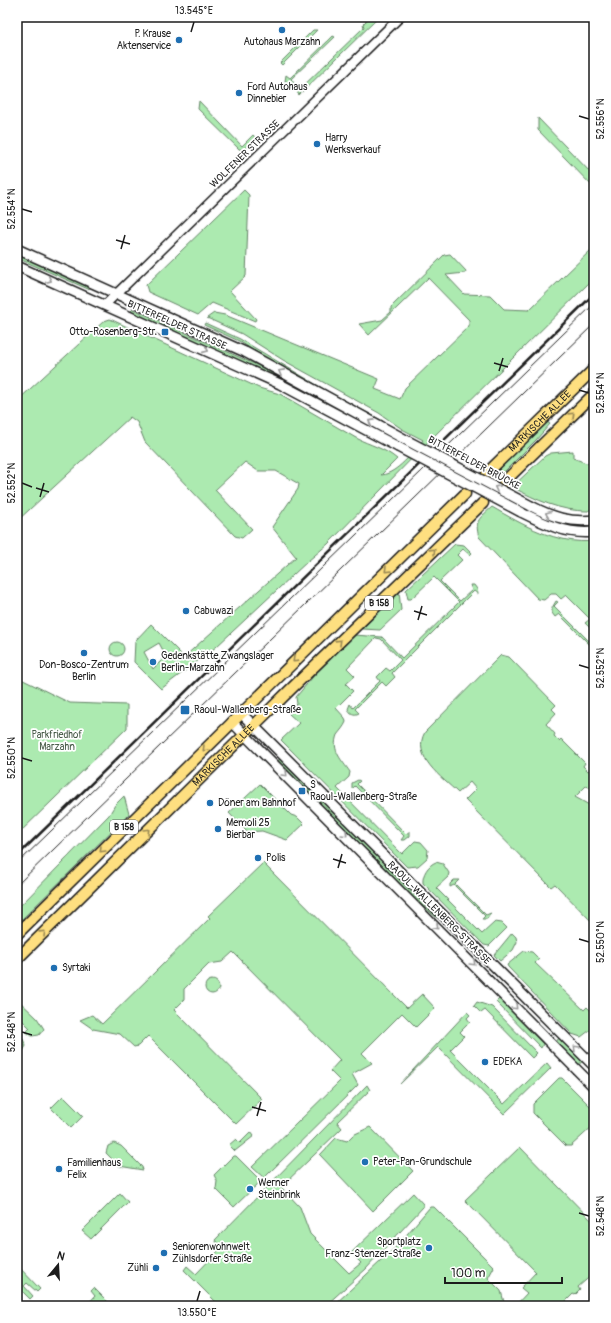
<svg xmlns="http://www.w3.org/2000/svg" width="611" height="1323" font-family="Pangolin,sans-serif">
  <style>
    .green { fill: #aceab0; stroke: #648366; fill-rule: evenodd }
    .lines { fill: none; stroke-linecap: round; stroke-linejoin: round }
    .tertiary-casing { stroke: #1c1c1c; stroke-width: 11 }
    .secondary-casing { stroke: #1c1c1c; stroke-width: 12 }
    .primary-casing { stroke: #1c1c1c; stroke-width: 13 }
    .tertiary { stroke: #fff; stroke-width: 8 }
    .secondary { stroke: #fff; stroke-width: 9 }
    .primary { stroke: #fedf80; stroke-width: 10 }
    .tram { stroke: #1c1c1c; stroke-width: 1 }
    .rail { stroke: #1c1c1c; stroke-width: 2.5 }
    .secondary-bridge-casing { stroke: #1c1c1c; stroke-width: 12; stroke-linecap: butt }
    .secondary-bridge { stroke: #fff; stroke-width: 9 }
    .oneway { stroke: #999 }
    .oneway2 { stroke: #988753 }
    .ticks { fill: none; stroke: #1c1c1c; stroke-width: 1.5 }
    .poi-dot { fill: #1f6fb2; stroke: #fff; stroke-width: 1.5 }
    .labels { text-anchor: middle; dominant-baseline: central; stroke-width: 3.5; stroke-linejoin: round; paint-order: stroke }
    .shield { fill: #fff; stroke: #606060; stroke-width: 1 }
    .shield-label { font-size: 9px; font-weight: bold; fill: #1c1c1c }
    .poi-label { font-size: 10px; fill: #1c1c1c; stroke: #fff; text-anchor: start }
    .street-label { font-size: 10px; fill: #1c1c1c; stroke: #fff }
    .park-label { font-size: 10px; fill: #475a48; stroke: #fff }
    .neatline { fill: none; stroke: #1c1c1c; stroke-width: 1.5 }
    .ticks-label { font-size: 10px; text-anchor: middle; fill: #1c1c1c }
  </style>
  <rect width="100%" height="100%" fill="#fff"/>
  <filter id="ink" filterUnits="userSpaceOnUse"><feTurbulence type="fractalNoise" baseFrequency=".025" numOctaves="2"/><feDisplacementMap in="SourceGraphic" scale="8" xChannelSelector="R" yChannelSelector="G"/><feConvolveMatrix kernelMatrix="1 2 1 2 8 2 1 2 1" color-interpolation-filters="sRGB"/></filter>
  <g filter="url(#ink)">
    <path class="green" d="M366,17H379L299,95L297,92L364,27L363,24L368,19Z
      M313,30H317L282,65L280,63Z
      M333,36L335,37L291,79L294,83L291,84L285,81L286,75L290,78Z
      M199,101L242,146L253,135L255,137L243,150L239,149L198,109Z
      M538,118L594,176V188L538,130Z
      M244,190L249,195L246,276L230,291L256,319L255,321L212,303L198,315L148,292L146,285Z
      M594,247V278L428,442L328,544L308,561L216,647L161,689L134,662L135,641L151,624L184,657L296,557L272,527L298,489L299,484L276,471H258L245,462L215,490L252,529L242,538L235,536L145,442L137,422L130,417L17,521V401L104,321L110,319L259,388L280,394L356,438C370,445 384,448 397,459L381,475C397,474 414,451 423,440L402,429L379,413L283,360L242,334L207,318L214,313L225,315L379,379L375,389L400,399L405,388L469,326V320L428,278L369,335L359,324L382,320L391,312V307L444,255L450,254L466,271L465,273L446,275L464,294L490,295L504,309L529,310ZM159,643L166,656L153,669L144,652Z
      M17,253L91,287L88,289L17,258Z
      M133,309L283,377L387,435L386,438L275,377L130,312Z
      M205,323L240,339L327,391L383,421L387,425L273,363L239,341L204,325Z
      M547,422L550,424L536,440L497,479L491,476Z
      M573,451V458L594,466V507L588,511C559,511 537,500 512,487L545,456L551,453Z
      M492,507C523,525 557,545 594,541V632L585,623L590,619L566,595L561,599L556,594H551L544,600L538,599L479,537C474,520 480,518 492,507Z
      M542,516L568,524H594V528L574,529L540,520Z
      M455,544L464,545L472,553L470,555L463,549L457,555L462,560L440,581L460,601L472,590L470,585H474L477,589L478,594L474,591L392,673L395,677L386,686L382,682L355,709L359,713C354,716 350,713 348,709L350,704L353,708L380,681L377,677L386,668L390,671L401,660L381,639L376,638L347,668L355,676L346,684L353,691L336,708L345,718L346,722C344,727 340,731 337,735C331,751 342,760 350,772L349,777L337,788L402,854L415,841L421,842L428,850L427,858L418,866L407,867L281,740L299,723L289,714L297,704L296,697L317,672L354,635L382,637L402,658L459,602L434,577L411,599H408L406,590Z
      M399,592L401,610L380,630L362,629Z
      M556,601L558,602L554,606L594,646V649L559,614L555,617L552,613V608Z
      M110 649a7 7 0 1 1 14 0a7 7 0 1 1-14 0Z
      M501,655L509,657L556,705L552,709L556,713L546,724L555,734L554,736L559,741L561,739L585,763L583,766L588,771L591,769L594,773V786L592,788L586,786L575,797L591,806L594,803V924L555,884L551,887L465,800L476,789L470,782L458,793C442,777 411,757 425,732Z
      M17,677L70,703L127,705V728L17,835Z
      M280,759L302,777L439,915L437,918L409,894L277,761Z
      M358,780L360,781L357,784L406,834L410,831V836L405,840H401L404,836L355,786L352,789V783Z
      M260,784L291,815L297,817L304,824L287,840L262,831L247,832L229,813Z
      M124,796L129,814L17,924V909L109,815L115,805Z
      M436,862L443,864L449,873L448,877L436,888L482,934L495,922L502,923L507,928L489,946L484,945L423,883C422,875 428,865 436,862Z
      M263,863L407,1008L422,994L435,1008L416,1027L402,1013L362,1053L372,1063L352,1074L358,1085L264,1178L252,1167L340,1081L330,1071L340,1060L233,952L222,962L209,964L184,989V1000L174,1010L262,1099L236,1124L148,1036L138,1046L134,1047L120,1034L93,1029L80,1020L92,1015L102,1024L210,918L208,916Z
      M454,880H459L455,884L486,915L491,913L487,919H482L485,916L454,885L450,887V884Z
      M512,933L516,937L517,942L513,950L500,961L494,955Z
      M524,951L532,952L539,959L535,963L584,1010L587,1007L594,1014V1027L581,1037L572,1034L508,967L507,965Z
      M205 987a7 7 0 1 1 14 0a7 7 0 1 1-14 0Z
      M17,999L37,1018L44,1029L39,1035L32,1036L26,1032L30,1028L17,1015Z
      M499,999L543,1044L541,1048L496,1002Z
      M477,1002L492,1007L537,1053L532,1058L485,1010L481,1013L474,1006Z
      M467,1012L470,1015L467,1018L470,1022L460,1032L464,1036L450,1050L504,1104L547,1063L551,1068L504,1114L438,1047L400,1084Z
      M17,1034L23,1039L26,1046L23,1051L17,1050Z
      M559,1038L583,1061L578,1065L556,1042Z
      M559,1078H562L594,1110V1125L571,1146H566L533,1113V1104Z
      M367,1085L370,1090L337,1122L342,1128L281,1187L300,1207L310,1234L349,1273L361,1263L351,1253L413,1193L423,1204V1207L366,1269L325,1306H220L184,1270L187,1266L196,1274L221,1248L215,1240Z
      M63,1096L83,1116L71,1128L51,1108Z
      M370,1127L413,1171L373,1211L320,1155L336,1138L347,1141L353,1135Z
      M251,1132L254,1136L235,1151L229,1145L236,1139L240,1143Z
      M114,1143L121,1146L142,1167L143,1170L119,1166L106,1153L108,1146Z
      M520,1147L594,1223V1273L578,1287L580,1290L575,1295L573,1294L561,1306H515L527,1293L521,1288L536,1272L465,1200Z
      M233,1156H236L261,1181L234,1207L216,1189L217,1181L214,1175Z
      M120,1193L128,1202L91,1239L82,1231Z
      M430,1207H434L494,1267L488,1278L501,1291L504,1302L508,1306H333L397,1246Z
      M17,1265L40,1289L37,1292L27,1283L24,1286L33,1296L30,1299L17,1286Z
      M94,1288L108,1302L106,1304L108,1306H86L95,1296L91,1291Z"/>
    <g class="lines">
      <defs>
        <path id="tertiary" d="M105,305L400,17"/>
        <path id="secondary" d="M17,249L245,352L406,440
          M17,266L280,384L398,447
          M531,506C552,517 571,523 594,520
          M521,512C545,524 567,535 594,532
          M241,713L594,1066
          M232,722L594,1087"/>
        <g id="primary">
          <path id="s1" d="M487,473L594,369"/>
          <path d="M504,482L594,394"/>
          <path d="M17,934L465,494"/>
          <path id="s2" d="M17,959L293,687L483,503"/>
        </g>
      </defs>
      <use href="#tertiary" class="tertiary-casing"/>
      <use href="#secondary" class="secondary-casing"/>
      <use href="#primary" class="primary-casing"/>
      <use href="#tertiary" class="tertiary"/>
      <use href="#secondary" class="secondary"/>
      <use href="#primary" class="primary"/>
      <path class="tram" d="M17,864L594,304
        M17,885L594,324"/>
      <path class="rail" d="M17,856L594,294"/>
      <defs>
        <path id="secondary-bridge" d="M406,440L531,506
          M398,447L521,512"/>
      </defs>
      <use href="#secondary-bridge" class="secondary-bridge-casing"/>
      <use href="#secondary-bridge" class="secondary-bridge"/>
    </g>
    <defs><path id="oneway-chevron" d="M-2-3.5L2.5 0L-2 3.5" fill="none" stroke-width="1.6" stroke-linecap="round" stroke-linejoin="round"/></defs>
    <g class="oneway">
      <use href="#oneway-chevron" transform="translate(49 280) rotate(24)"/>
      <use href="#oneway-chevron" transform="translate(206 350) rotate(24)"/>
      <use href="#oneway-chevron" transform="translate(281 372) rotate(-151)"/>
      <use href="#oneway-chevron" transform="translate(371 422) rotate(-152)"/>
      <use href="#oneway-chevron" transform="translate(497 488) rotate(-152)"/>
      <use href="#oneway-chevron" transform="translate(548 514) rotate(-158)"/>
      <use href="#oneway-chevron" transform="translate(285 774) rotate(45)"/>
      <use href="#oneway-chevron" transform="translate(345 834) rotate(45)"/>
      <use href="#oneway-chevron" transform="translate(436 927) rotate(45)"/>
      <use href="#oneway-chevron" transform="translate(473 963) rotate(45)"/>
      <use href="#oneway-chevron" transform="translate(515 1007) rotate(46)"/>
      <use href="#oneway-chevron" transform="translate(576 1048) rotate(-135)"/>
    </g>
    <g class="oneway2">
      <use href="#oneway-chevron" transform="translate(572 415) rotate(-44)"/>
      <use href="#oneway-chevron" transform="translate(433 551) rotate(-44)"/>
      <use href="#oneway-chevron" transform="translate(387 570) rotate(136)"/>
      <use href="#oneway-chevron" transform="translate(339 642) rotate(-44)"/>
      <use href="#oneway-chevron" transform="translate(295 660) rotate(136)"/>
      <use href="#oneway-chevron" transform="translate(205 749) rotate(135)"/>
      <use href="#oneway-chevron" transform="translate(147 831) rotate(-45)"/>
      <use href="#oneway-chevron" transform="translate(102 850) rotate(135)"/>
      <use href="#oneway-chevron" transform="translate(43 933) rotate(-44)"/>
    </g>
  </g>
  <path class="ticks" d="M191,32L194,22M579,116L589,119M22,209L32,212M116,240L130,244M121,249L125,235M494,363L508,367M499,371L503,358M579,390L589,393M22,483L32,487M36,488L49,492M40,497L44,483M414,611L427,615M418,620L422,606M579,665L589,668M22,758L32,761M333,859L346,863M338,868L342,854M579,939L589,942M22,1032L32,1035M252,1107L266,1111M257,1116L261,1102M579,1213L589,1216M197,1301L200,1291"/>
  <g class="poi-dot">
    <circle cx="282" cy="30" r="4"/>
    <circle cx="179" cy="40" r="4"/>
    <circle cx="239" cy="93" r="4"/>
    <circle cx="317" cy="144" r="4"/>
    <rect x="161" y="328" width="8" height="8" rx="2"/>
    <circle cx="186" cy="611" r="4"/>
    <circle cx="84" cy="653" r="4"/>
    <circle cx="153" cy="662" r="4"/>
    <rect x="180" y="705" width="10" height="10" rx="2"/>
    <rect x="298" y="787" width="8" height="8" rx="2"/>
    <circle cx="210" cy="803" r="4"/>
    <circle cx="218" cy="829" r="4"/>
    <circle cx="258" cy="858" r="4"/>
    <circle cx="54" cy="968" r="4"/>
    <circle cx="485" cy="1062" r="4"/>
    <circle cx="365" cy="1162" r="4"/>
    <circle cx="59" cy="1169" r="4"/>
    <circle cx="250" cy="1189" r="4"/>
    <circle cx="429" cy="1248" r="4"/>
    <circle cx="164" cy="1253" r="4"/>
    <circle cx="156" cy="1268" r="4"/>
  </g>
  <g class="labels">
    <g class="shield">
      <rect x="365" y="596" width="28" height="14" rx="3"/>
      <rect x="110" y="820" width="28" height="14" rx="3"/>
    </g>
    <g class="shield-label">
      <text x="379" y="603">B 158</text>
      <text x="124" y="827">B 158</text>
    </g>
    <g class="poi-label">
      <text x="171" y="34" text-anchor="end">P. Krause<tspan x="171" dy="12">Aktenservice</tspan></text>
      <text x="282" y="42" text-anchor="middle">Autohaus Marzahn</text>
      <text x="247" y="87">Ford Autohaus<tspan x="247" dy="12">Dinnebier</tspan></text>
      <text x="325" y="138">Harry<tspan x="325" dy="12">Werksverkauf</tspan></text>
      <text x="157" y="332" text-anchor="end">Otto-Rosenberg-Str.</text>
      <text x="194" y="611">Cabuwazi</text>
      <text x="161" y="656">Gedenkstätte Zwangslager<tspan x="161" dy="12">Berlin-Marzahn</tspan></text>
      <text x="84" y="665" text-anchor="middle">Don-Bosco-Zentrum<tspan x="84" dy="12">Berlin</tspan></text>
      <text x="194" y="710">Raoul-Wallenberg-Straße</text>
      <text x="310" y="785">S<tspan x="310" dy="12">Raoul-Wallenberg-Straße</tspan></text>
      <text x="218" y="803">Döner am Bahnhof</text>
      <text x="226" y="823">Memoli 25<tspan x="226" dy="12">Bierbar</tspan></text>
      <text x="266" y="858">Polis</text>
      <text x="62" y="968">Syrtaki</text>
      <text x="493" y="1062">EDEKA</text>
      <text x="373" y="1162">Peter-Pan-Grundschule</text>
      <text x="67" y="1163">Familienhaus<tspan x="67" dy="12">Felix</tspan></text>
      <text x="258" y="1183">Werner<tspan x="258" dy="12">Steinbrink</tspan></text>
      <text x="421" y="1242" text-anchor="end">Sportplatz<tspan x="421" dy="12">Franz-Stenzer-Straße</tspan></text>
      <text x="172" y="1247">Seniorenwohnwelt<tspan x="172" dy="12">Zühlsdorfer Straße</tspan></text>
      <text x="148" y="1268" text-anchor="end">Zühli</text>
    </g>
    <g class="street-label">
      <text transform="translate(245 154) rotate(-44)">WOLFENER STRASSE</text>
      <text transform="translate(177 325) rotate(24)">BITTERFELDER STRASSE</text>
      <text stroke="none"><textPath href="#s1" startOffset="74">MÄRKISCHE ALLEE</textPath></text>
      <text transform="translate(474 463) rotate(28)">BITTERFELDER BRÜCKE</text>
      <text stroke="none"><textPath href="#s2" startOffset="290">MÄRKISCHE ALLEE</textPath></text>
      <text transform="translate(439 913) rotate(45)">RAOUL-WALLENBERG-STRASSE</text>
    </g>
    <g class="park-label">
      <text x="57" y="735">Parkfriedhof<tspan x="57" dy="12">Marzahn</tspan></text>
    </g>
  </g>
  <rect width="611" height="1323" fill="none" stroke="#fff" stroke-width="44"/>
  <g transform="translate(58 1265) rotate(18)" stroke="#ffffff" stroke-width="3" paint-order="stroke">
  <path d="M0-3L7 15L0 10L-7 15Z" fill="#1c1c1c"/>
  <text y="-6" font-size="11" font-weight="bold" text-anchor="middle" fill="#1c1c1c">N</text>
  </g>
  <path d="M445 1277v6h117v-6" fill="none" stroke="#1c1c1c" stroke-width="2"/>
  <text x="451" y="1277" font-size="12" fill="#1c1c1c" stroke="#ffffff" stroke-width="3" paint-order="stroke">100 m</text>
  <rect x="22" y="22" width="567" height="1279" class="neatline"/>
  <g class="ticks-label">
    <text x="194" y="14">13.545°E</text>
    <text transform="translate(600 119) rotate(-90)" y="4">52.556°N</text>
    <text transform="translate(11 209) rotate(-90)" y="4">52.554°N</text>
    <text transform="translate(600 393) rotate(-90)" y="4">52.554°N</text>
    <text transform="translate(11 483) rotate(-90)" y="4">52.552°N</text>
    <text transform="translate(600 668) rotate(-90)" y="4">52.552°N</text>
    <text transform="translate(11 758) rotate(-90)" y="4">52.550°N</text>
    <text transform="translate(600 942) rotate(-90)" y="4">52.550°N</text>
    <text transform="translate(11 1032) rotate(-90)" y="4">52.548°N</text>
    <text transform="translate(600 1216) rotate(-90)" y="4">52.548°N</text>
    <text x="197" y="1316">13.550°E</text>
  </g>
</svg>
